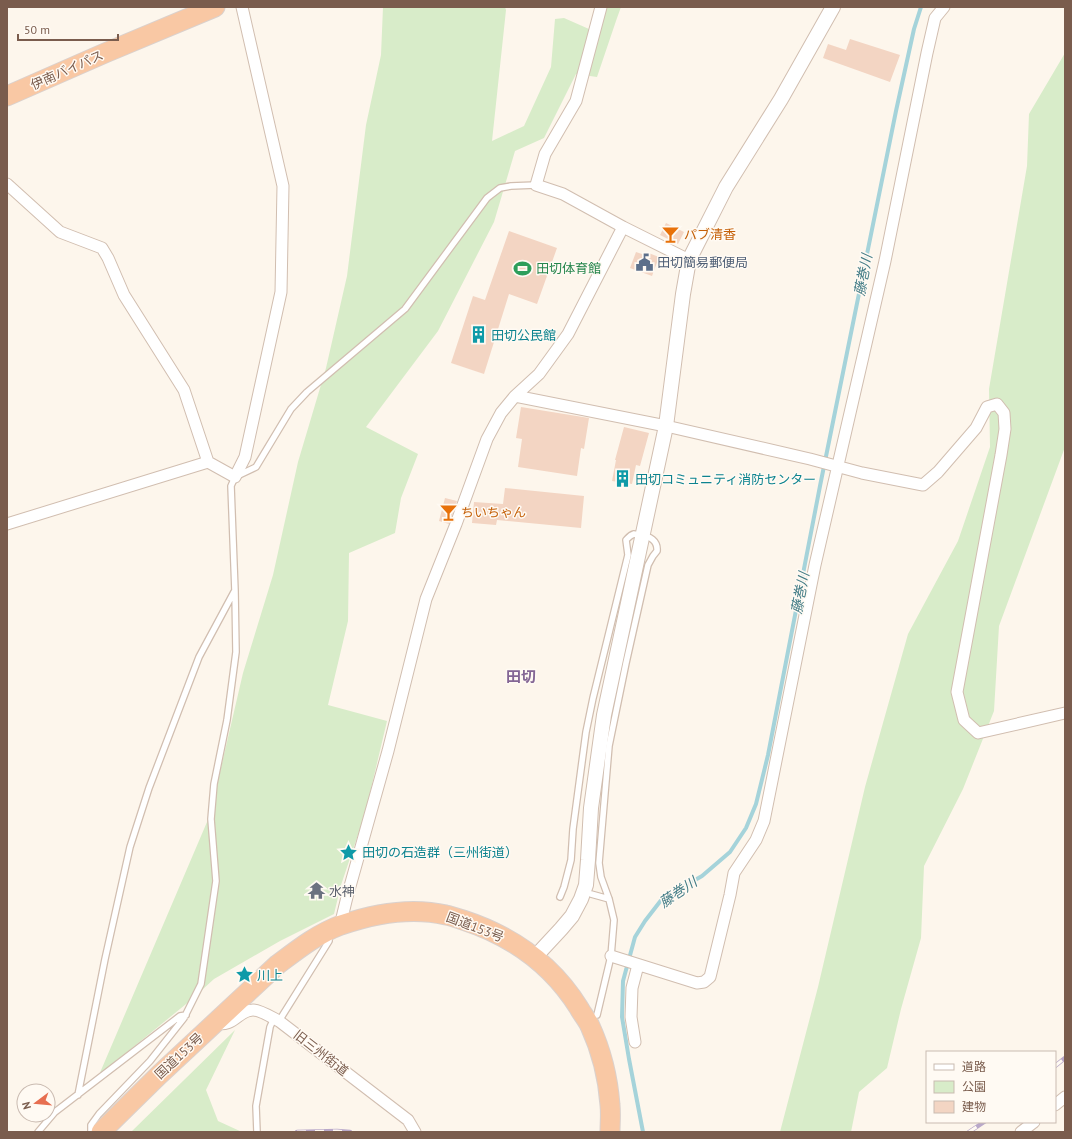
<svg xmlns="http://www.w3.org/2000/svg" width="1072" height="1139" font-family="'PT Sans','Noto Sans JP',sans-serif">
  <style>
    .green { fill: #d8ecc9 }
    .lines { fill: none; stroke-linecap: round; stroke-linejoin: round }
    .stream { stroke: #a5d3da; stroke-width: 4 }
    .building { fill: #f3d5c3 }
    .service-casing { stroke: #d1beb0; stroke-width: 8 }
    .minor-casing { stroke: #d1beb0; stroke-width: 13 }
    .tertiary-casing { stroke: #d1beb0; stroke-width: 16 }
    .trunk-casing { stroke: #dad1cd; stroke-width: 21 }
    .service { stroke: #fff; stroke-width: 5.5 }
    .minor { stroke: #fff; stroke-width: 11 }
    .tertiary { stroke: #fff; stroke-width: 14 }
    .trunk { stroke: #f9c8a4; stroke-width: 19 }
    .rail-casing { stroke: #b9a8c9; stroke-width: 4.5 }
    .rail { stroke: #fffaf3; stroke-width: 3; stroke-dasharray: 9; stroke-linecap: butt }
    .labels { text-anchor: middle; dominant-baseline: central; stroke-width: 3; stroke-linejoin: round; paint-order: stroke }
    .street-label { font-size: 13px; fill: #7a5c4d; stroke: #fffaf3 }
    .food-label { font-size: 13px; fill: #c56008; stroke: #fffaf3; text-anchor: start }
    .service-label { font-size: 13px; fill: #4e5e75; stroke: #fffaf3; text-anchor: start }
    .leisure-label { font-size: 13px; fill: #27864d; stroke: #fffaf3; text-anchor: start }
    .culture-label { font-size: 13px; fill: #0d838f; stroke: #fffaf3; text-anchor: start }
    .worship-label { font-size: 13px; fill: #5b616d; stroke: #fffaf3; text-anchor: start }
    .water-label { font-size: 14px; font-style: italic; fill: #437c86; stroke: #fffaf3 }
    .quarter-label { font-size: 15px; font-weight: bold; fill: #846695; stroke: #fffaf3 }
  </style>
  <rect width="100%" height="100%" fill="#fdf6ec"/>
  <path class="green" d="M383,7H505L506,10L492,141L524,126L551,67L555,19L564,18L589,29L597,12L608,7H621L617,18L597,77L576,74L544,138L515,151L494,222L438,331L366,427L418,454L401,498L395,533L349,553L348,621L328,705L387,721L365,814L341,885L334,914L280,941L214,979L191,1000L99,1075L210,815L243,673L273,575L298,462L326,368L347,276L366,125L381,55Z
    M1065,53V447L999,626L994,711L963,789L924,866L921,938L901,1009L887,1068L859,1092L851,1132H780L818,987L865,787L908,634L958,541L990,447L989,389L1027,166L1029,114Z
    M235,1030L206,1090L218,1121L242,1132H131Z"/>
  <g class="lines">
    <path class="stream" d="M643,1132L629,1059L622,1017L623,981L635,937L645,921L662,899L702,876L730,852L746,828L756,804L768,755L820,486L896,111L914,29L921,7"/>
  </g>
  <path class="building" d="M850,39L900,55L890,82L823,58L828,44L846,50Z
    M666,223L684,232L678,244L660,235Z
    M509,231L557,248L537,304L509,294L484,374L451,363L473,296L485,300Z
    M636,252L645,255L646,252L659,257L652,276L630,268Z
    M521,407L589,418L584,449L581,448L577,476L518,467L522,439L516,438Z
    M624,427L649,433L640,466L636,465L632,484L612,481L616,460H615Z
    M505,488L584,496L581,528L497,520L496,525L472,523L474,502L503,504Z
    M445,498L457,501L449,524L439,521Z"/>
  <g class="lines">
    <defs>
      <path id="service" d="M591,894L609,899
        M560,897L564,887L571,860L573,829L586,732L593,698L628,555L626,540C628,538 630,535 634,534C636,534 638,535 640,535C650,536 658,541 657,551L653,556L648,565L626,663L609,746L599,863L601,877L609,899L614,920L611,956L597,1015
        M279,1021L329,941V935
        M78,1095L105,959L130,847L149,788L199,657L234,592
        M38,1132L55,1112L180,1016L186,1015
        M91,1132V1125L99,1114L150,1061L184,1018L201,984L216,881L211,819L214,784L227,720L236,652L235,591L231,486L235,477L256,467L291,409L307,392L405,309L487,198L500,188L511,186L536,185
        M257,1132L256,1106L270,1027L274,1018"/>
      <path id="minor" d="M7,184L60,232L102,248L108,258L124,295L184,390L208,462
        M623,227L689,260
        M515,396L666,426L810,459L862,473L923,485L938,472L976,428L987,407L997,404L1004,413L1005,429L1001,455L957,692L964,720L978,733L1065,713
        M7,524L208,462L235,477L245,457L281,292L283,186L242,7
        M340,926L347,897L388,751L426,599L456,524L487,439L501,413L515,396L539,374L568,334L623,227L563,194L536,185L545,154L576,101L601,7
        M611,956L697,983L704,982L710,977L730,895L734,873L756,840L764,821L815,565L885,261L927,53L935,18L944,7
        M215,1023C234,1028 238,1010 253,1010C260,1010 273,1018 279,1021L408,1120L415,1132
        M635,1042L631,1017L632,988L638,965
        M1055,1105L1065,1097
        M1021,1132L1034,1122"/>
      <path id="tertiary" d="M535,957L561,929L572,916L581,899L586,885L588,860L591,808L604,715L666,426L683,294L689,260L726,187L781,99L833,7"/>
      <path id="trunk" d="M7,96L105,53L215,7
        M101,1132L159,1075L277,965C297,950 317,934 341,925C373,914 412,907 446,915C451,916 457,918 463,920C512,936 551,963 579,1008C582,1014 587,1019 590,1026C601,1050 608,1078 610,1105C611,1114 610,1123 610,1132"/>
    </defs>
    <use href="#service" class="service-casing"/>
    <use href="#minor" class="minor-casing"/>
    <use href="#tertiary" class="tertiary-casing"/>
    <use href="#trunk" class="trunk-casing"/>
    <use href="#service" class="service"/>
    <use href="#minor" class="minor"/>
    <use href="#tertiary" class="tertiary"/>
    <use href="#trunk" class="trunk"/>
    <defs>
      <path id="rail" d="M1055,1066L1065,1058
        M297,1132L337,1131L350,1132
        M969,1132L984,1122"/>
    </defs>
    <use href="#rail" class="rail-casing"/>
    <use href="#rail" class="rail"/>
  </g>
  <defs>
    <symbol id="bar-bare" viewBox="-9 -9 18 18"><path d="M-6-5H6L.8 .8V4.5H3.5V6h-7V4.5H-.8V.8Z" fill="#e8710a" stroke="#fffaf3" stroke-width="2.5" paint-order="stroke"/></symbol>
    <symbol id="civic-bare" viewBox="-9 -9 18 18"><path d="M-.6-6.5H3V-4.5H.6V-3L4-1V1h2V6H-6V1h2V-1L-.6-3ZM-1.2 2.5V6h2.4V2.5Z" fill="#5c6f8a" stroke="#fffaf3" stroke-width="2.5" paint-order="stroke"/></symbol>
    <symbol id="stadium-bare" viewBox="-9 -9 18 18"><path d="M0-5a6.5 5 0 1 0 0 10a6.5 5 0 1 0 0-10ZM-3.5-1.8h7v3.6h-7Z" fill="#2e9e5b" stroke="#fffaf3" stroke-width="2.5" paint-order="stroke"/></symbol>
    <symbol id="building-bare" viewBox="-9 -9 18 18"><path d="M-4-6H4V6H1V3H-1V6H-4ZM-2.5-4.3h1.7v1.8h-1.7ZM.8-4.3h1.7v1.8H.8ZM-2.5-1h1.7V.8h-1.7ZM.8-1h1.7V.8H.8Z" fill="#0f9aa8" stroke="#fffaf3" stroke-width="2.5" paint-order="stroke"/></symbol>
    <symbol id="sight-bare" viewBox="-9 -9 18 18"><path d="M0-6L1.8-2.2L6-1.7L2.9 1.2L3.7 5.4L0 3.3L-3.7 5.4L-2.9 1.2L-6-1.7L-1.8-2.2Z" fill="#0f9aa8" stroke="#fffaf3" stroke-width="2.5" paint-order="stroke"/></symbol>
    <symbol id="temple-bare" viewBox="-9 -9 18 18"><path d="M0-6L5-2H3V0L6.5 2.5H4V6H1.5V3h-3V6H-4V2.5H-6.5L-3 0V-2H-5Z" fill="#6b7280" stroke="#fffaf3" stroke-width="2.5" paint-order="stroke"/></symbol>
  </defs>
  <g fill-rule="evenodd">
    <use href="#bar-bare" x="658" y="222" width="25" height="25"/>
    <use href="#civic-bare" x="632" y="250" width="25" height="25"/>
    <use href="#stadium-bare" x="510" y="256" width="25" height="25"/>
    <use href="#building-bare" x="466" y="322" width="25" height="25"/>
    <use href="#building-bare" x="610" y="466" width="25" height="25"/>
    <use href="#bar-bare" x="436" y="500" width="25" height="25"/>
    <use href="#sight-bare" x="336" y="840" width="25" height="25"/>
    <use href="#temple-bare" x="304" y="878" width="25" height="25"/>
    <use href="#sight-bare" x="232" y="962" width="25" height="25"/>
  </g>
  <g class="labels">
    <g class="street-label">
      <text transform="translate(67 70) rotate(-24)">伊南バイパス</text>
      <text transform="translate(475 927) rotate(21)">国道153号</text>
      <text transform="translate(321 1053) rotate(38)">旧三州街道</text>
      <text transform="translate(179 1056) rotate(-43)">国道153号</text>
    </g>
    <g class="food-label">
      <text x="684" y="234">パブ清香</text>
      <text x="461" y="512">ちいちゃん</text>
    </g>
    <g class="service-label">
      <text x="657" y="262">田切簡易郵便局</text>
    </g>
    <g class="leisure-label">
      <text x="536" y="268">田切体育館</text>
    </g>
    <g class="culture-label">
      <text x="491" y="335">田切公民館</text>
      <text x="635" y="479">田切コミュニティ消防センター</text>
      <text x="362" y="852">田切の石造群（三州街道）</text>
      <text x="257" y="975">川上</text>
    </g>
    <g class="worship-label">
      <text x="329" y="891">水神</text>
    </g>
    <g class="water-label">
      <text transform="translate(863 275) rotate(-79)">藤巻川</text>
      <text transform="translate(800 593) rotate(-79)">藤巻川</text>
      <text transform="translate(678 892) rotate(-34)">藤巻川</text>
    </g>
    <g class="quarter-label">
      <text x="521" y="676">田切</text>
    </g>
  </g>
  <rect width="1072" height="1139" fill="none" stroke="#7a5c4d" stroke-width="16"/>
  <rect x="926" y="1051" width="130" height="72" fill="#fffaf3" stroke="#cabbb1"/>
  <rect x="934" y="1064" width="20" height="6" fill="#ffffff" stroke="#cabbb1"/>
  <text x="962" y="1071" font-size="12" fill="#7a5c4d">道路</text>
  <rect x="934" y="1081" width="20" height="12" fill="#d8ecc9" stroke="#cabbb1"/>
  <text x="962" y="1091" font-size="12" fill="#7a5c4d">公園</text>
  <rect x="934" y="1101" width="20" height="12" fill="#f3d5c3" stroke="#cabbb1"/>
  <text x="962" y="1111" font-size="12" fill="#7a5c4d">建物</text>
  <g transform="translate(36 1103) rotate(254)"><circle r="19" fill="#fffaf3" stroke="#cabbb1"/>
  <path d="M0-3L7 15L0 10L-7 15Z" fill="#e76f51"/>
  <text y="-6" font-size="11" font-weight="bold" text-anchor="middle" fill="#7a5c4d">N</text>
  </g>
  <path d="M18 34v6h100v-6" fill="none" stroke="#7a5c4d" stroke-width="2"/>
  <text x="24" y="34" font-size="12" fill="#7a5c4d" stroke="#fffaf3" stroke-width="3" paint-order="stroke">50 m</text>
</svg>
